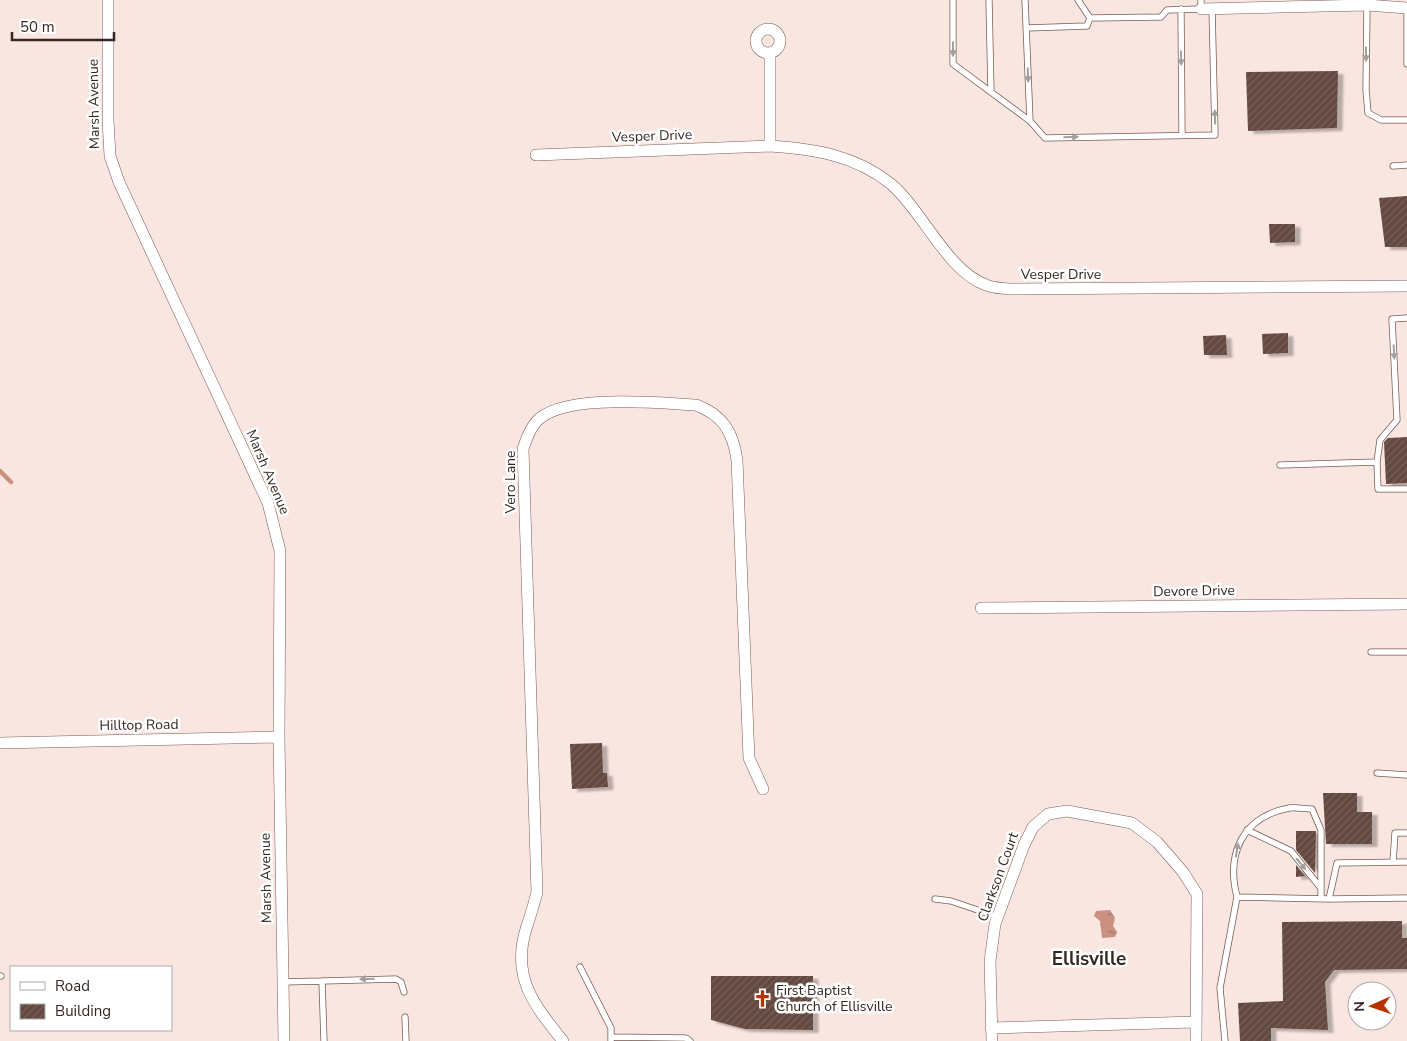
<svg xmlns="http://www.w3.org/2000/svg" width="1407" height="1041" font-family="'Nunito Sans',sans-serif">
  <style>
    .water { fill: url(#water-ripples) }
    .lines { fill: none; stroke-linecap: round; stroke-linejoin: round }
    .stream { stroke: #ca9080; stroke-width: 4.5 }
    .building { fill: url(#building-hatch); filter: url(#shadow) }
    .service-casing { stroke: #775b53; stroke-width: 7 }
    .minor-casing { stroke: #775b53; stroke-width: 12 }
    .service { stroke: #fff; stroke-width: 5.5 }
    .minor { stroke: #fff; stroke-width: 11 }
    .oneway { fill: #a49e9c }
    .labels { text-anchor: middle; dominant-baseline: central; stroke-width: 5; stroke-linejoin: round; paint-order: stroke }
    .street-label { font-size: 14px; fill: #342724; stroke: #fff }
    .poi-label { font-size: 14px; fill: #342724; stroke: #fff; text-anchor: start }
    .district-label { font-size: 19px; font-weight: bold; fill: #342724; stroke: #fff }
  </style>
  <defs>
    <pattern id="water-ripples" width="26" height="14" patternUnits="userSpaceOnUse" patternTransform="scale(1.25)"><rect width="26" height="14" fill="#ca9080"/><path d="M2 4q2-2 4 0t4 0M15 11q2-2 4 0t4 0" fill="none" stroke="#a57669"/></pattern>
    <pattern id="building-hatch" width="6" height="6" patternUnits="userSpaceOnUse" patternTransform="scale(1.25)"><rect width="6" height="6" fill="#634941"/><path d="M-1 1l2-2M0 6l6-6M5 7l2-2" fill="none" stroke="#76605a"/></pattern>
    <filter id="shadow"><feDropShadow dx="5.5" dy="3" stdDeviation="1" flood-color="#0004"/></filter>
  </defs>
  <rect width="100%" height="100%" fill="#fae6e1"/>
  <path class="water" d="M1110,910L1115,918L1113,926L1117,932L1115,937L1102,938L1100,921L1094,916L1096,911Z"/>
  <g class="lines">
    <path class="stream" d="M0,471L11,482"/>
  </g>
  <path class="building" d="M1338,71L1337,128L1248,131L1246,72Z
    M1407,196V247H1385L1379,198Z
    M1269,224H1295V242L1270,243Z
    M1288,333V353L1263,354L1262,334Z
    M1226,335L1227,355H1204L1203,336Z
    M1407,437V483L1386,484L1384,442L1388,438Z
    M602,743L603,773H607L608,787L572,789L570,744Z
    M1323,793H1357V812H1372V844H1326Z
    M1296,831H1316L1315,873L1296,850Z
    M1296,865L1305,876L1296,877Z
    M1402,921V938H1407V969L1334,970L1325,982L1328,1030L1271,1028V1041H1240L1238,1003L1283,1001L1282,922Z
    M711,976H813V1030L745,1029L711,1020Z"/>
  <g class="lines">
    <defs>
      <path id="service" d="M953,0V64L1030,121L1045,138L1215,135L1212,8
        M989,0L991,92
        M1025,0L1030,121
        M1078,0L1090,18
        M1367,5L1366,90L1368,113L1381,120H1407
        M1407,8V64
        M1181,9L1182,135
        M1090,18L1161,17L1167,10L1201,9V0
        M1026,28L1087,26L1090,18
        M1393,166L1407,165
        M1407,318L1392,319L1397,420L1380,440L1377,462L1378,489H1407
        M1280,465L1377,462
        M1371,652H1407
        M1377,773L1407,775
        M1247,830L1291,851L1320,887
        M1393,862L1395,833H1407
        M1237,897C1226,854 1242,817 1289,808C1296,807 1305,809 1312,809L1321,830V899
        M935,899L951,901L998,917
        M1329,899L1337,863L1407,862
        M580,967L611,1028V1041
        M0,976H1
        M322,981L396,979L401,982L404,992
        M283,982L322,981L324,1041
        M405,1017L406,1041
        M611,1037L686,1038L690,1041
        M1225,1041L1220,988L1237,897L1329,899L1407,898"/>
      <path id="minor" d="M108,0V120L110,156L119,182L268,503L280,551L279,737L284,1041
        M1201,9L1367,5L1407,8
        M756 41a12 12 0 1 1 24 0a12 12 0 1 1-24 0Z
        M770,53V146
        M536,155L770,146C814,149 855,155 891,184C922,210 947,271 986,285C993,288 1001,288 1009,289L1407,286
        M981,608L1407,604
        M0,743L279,737
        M991,1028L1195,1022
        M563,1041C535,1006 511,978 526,929C530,917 534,905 537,892L523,449C526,440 529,430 536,422C561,393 659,403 696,405C723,415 733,432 737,460L749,758L763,789
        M992,1041L990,961L995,924L1024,845L1033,827L1048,814L1067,811L1132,823L1157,842L1183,872L1197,894L1196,1041"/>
    </defs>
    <use href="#service" class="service-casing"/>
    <use href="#minor" class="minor-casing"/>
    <use href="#service" class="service"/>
    <use href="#minor" class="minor"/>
  </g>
  <defs><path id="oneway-solid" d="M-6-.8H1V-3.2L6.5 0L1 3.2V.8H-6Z" transform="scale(1.25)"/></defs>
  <g class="oneway">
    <use href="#oneway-solid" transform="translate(953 49) rotate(90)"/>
    <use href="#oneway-solid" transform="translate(1366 54) rotate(90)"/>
    <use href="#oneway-solid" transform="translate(1181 58) rotate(89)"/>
    <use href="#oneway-solid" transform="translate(1028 75) rotate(88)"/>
    <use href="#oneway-solid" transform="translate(1215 117) rotate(-91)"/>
    <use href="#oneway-solid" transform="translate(1071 137) rotate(-1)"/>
    <use href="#oneway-solid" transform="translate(1394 352) rotate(87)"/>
    <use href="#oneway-solid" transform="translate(1237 850) rotate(-81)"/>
    <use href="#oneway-solid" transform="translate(1301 864) rotate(50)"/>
    <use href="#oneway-solid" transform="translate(367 979) rotate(178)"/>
  </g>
  <defs>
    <symbol id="church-bare" viewBox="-9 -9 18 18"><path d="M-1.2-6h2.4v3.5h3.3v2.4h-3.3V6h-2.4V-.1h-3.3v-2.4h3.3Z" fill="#ba3100" stroke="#fff" stroke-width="2.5" paint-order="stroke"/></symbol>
  </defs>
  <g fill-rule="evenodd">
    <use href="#church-bare" x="750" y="986" width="25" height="25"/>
  </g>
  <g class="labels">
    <g class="street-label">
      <text transform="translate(94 104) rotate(-91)">Marsh Avenue</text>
      <text transform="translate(652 136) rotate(-2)">Vesper Drive</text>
      <text x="1061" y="274">Vesper Drive</text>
      <text transform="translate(268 472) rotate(67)">Marsh Avenue</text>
      <text transform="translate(510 482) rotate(-90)">Vero Lane</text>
      <text transform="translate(1194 591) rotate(-1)">Devore Drive</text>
      <text transform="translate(139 725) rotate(-1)">Hilltop Road</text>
      <text transform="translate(998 877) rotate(-70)">Clarkson Court</text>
      <text transform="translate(266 878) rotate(-91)">Marsh Avenue</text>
    </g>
    <g class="poi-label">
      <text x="776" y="990">First Baptist<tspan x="776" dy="16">Church of Ellisville</tspan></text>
    </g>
    <g class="district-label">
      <text x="1089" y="959">Ellisville</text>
    </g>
  </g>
  <rect x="10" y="966" width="162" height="65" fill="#ffffff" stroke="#aea9a7"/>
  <rect x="20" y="982" width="25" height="8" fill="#ffffff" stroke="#aea9a7"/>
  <text x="55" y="991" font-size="15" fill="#342724">Road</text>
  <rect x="20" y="1004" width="25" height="15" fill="url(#building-hatch)" stroke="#aea9a7"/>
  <text x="55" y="1016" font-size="15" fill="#342724">Building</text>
  <g transform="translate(1372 1006) rotate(268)"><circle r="24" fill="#ffffff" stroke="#aea9a7"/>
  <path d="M0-4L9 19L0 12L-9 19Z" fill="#ba3100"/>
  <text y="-8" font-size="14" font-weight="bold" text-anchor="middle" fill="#342724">N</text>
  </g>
  <path d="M12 32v8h102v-8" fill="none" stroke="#342724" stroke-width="2.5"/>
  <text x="20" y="32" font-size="15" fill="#342724" stroke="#ffffff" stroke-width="4" paint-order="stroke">50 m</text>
</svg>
